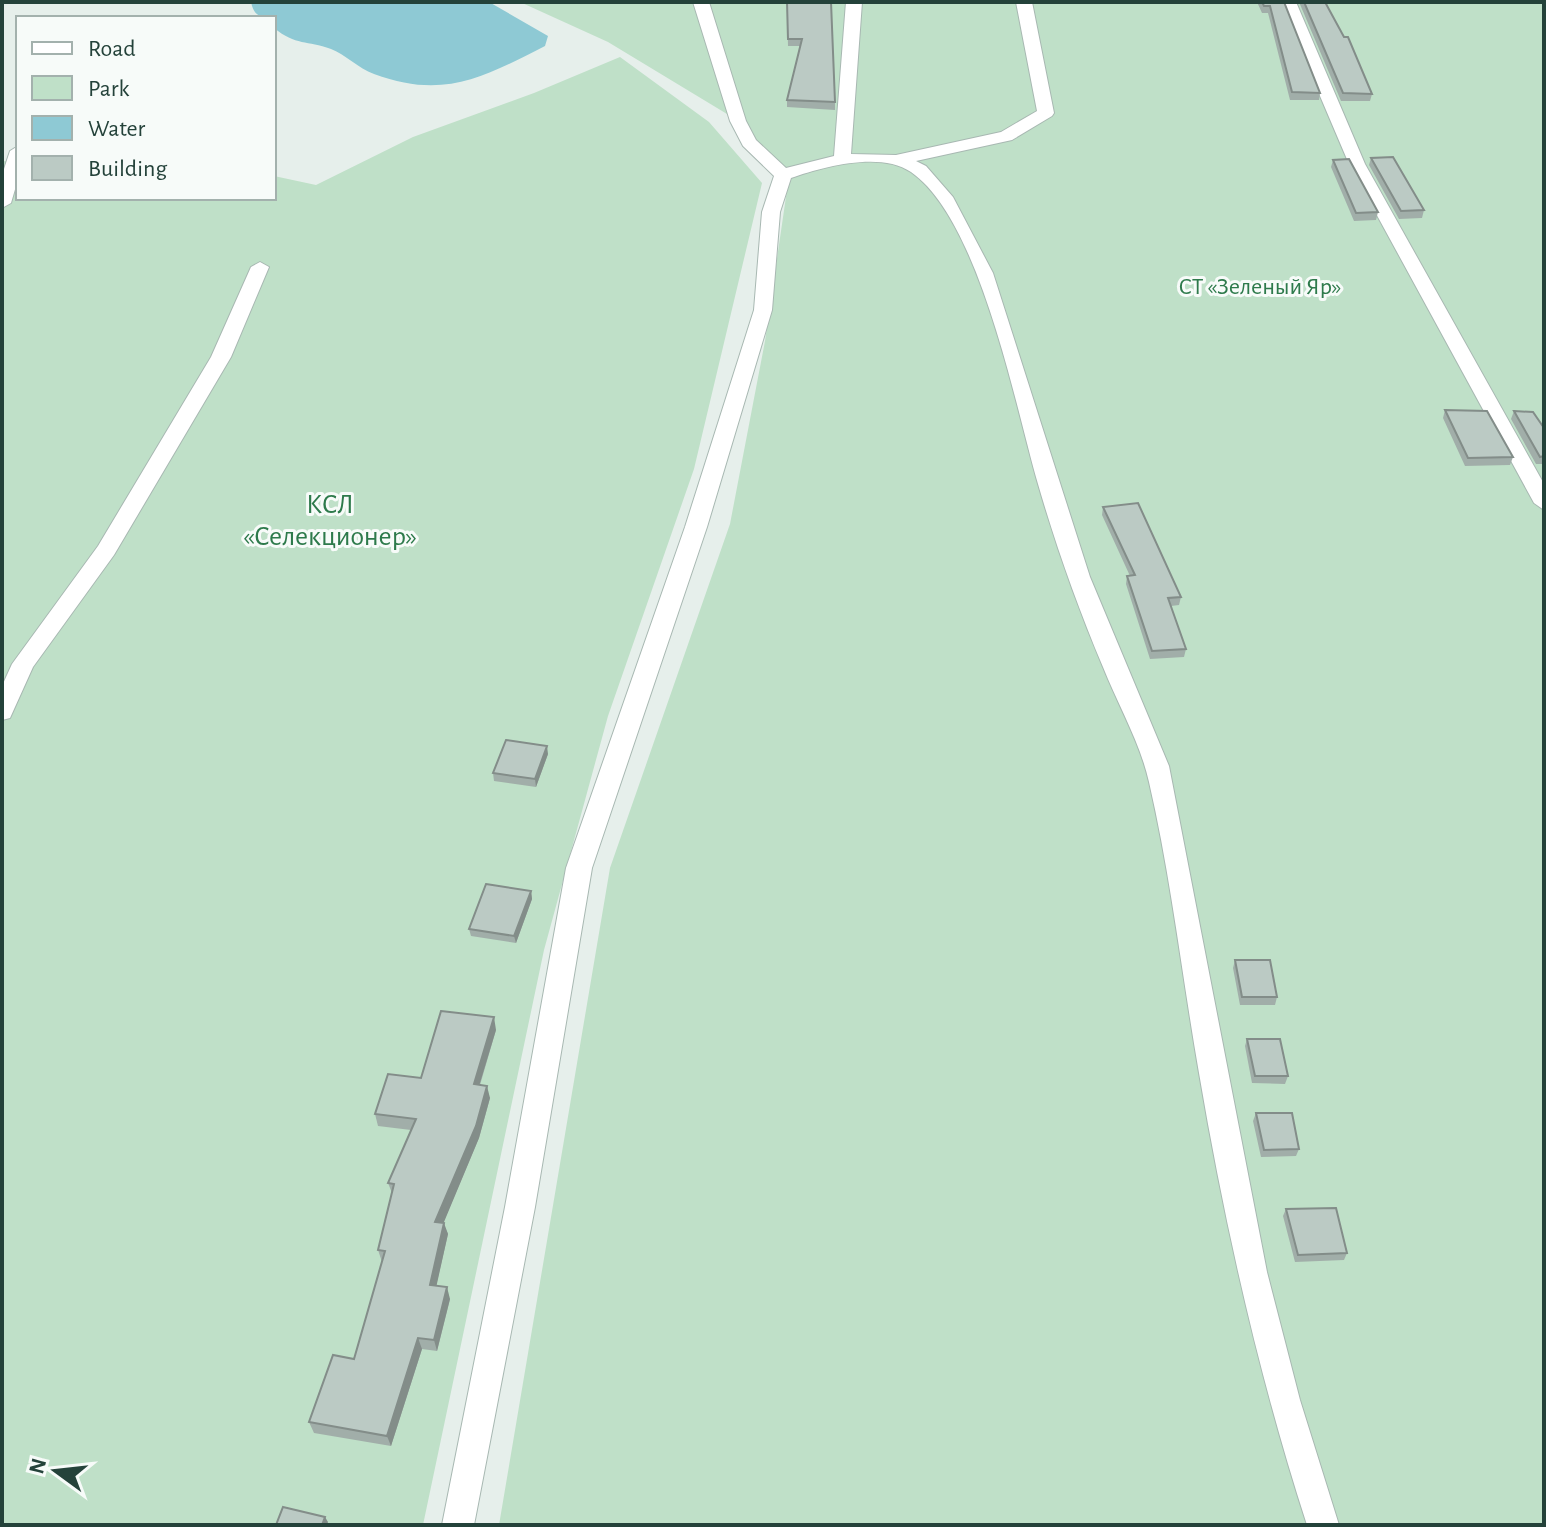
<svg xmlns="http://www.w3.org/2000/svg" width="1546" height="1527" font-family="'Alegreya Sans',sans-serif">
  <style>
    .green { fill: #bfe0c8 }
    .water { fill: #8ec9d4 }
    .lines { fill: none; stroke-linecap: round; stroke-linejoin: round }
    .minor-casing { stroke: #a8b8b2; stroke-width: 2 }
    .minor { fill: #fff; fill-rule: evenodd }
    .wall { fill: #a1aea9 }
    .shaded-wall { fill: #838d89 }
    .building { fill: #bbcac4; stroke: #838d89; stroke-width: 2 }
    .labels { text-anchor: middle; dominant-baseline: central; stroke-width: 6; stroke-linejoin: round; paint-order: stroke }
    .far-park-label { font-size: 24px; fill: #2d7a4b; stroke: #f7fbf9 }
    .park-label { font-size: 28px; fill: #2d7a4b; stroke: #f7fbf9 }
  </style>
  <rect width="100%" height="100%" fill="#e6efeb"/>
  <path class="green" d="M520,2H1544V1525H499L610,868L730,524L765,341L788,183L727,114L608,42Z
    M620,57L709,122L762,183L694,469L608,716L544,950L423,1525H2V161L18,162V198H274V176L316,185L413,137L534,93Z"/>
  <path class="water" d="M251,2H489L548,36L545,46C484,77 444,100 374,74C358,68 346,55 331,49C307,40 296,46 274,28V18C260,18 254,16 251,2Z"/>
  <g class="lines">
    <defs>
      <path id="minor" d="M693,2H709L746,121L756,140L786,168L834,156L846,2H862L851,154L896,155L1001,132L1037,111L1016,2H1032L1054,113L1052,116L1012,140L916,161L926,166L953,197L993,273L1090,577L1169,766L1267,1272L1300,1400L1339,1525H1307C1259,1377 1225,1226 1199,1073C1182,976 1171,877 1149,782C1140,742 1118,705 1103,667C1078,608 1056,546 1038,484C1015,405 980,220 911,172C880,151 823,167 791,178L780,212L772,310L707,527L592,868L535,1207L474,1525H442L505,1207L566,868L685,527L754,310L762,212L774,176L743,146L730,121Z
        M1280,2H1296L1365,164L1544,484V510L1534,503L1349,164Z
        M18,146V179L11,203L2,208V175L10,151Z
        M260,262L269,267L231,357L114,555L33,667L10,718L2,720V686L12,664L98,546L211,357L251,267Z"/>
    </defs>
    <use href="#minor" class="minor-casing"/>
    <use href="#minor" class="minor"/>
  </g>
  <path class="wall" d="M787,2L835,102V110L787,107V100L800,46H788Z
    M1257,2H1284L1320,93L1319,100H1290L1268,13H1262Z
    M1299,2H1325L1372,94L1370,101H1341Z
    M1371,158L1424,210L1422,218L1399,219L1369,165Z
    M1333,160L1378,212L1376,220L1354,221L1331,167Z
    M1445,410L1513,457L1510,465L1465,466L1443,418Z
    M1514,411L1544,428V464H1536L1511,419Z
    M1103,507L1181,597L1179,605L1171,606L1186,649L1184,657L1150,659L1126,584L1127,576H1130L1102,515Z
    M548,754L536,787L494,781L493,773Z
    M531,891L532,899L516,943L471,936L469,929Z
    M1235,960L1277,997L1275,1005H1240L1233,968Z
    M496,1030L480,1085L490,1098L479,1138L443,1223L448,1234L436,1286L450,1299L437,1351L422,1349L391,1446L314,1433L309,1422L354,1359L382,1262L378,1250L392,1193L388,1183L411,1130L378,1126L375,1114L421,1078Z
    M1247,1039L1288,1076L1285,1084L1252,1083L1245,1046Z
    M1256,1113L1299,1149L1296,1156L1261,1157L1253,1121Z
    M1286,1209L1347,1253L1344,1260L1295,1262L1283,1216Z"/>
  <path class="shaded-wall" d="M547,746L548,754L536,787L535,779Z
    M531,891L532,899L516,943L514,936Z
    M494,1017L496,1030L476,1096L474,1084Z
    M487,1086L490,1098L479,1138L439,1234L435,1222Z
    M444,1223L448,1234L434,1297L430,1285Z
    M447,1287L450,1299L437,1351L434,1340Z
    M418,1338L422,1349L391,1446L387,1436Z
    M325,1517L328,1522L327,1525H322Z"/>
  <path class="building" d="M787,2H831L835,102L787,100L802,39H788Z
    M1262,2H1284L1320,93L1292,92L1270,6H1264Z
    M1304,2H1325L1344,37H1348L1372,94L1343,93Z
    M1393,157L1424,210L1401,211L1371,158Z
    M1349,159L1378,212L1356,213L1333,160Z
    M1445,410L1487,411L1513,457L1468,458Z
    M1514,411L1533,412L1544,428V456L1540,457Z
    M1138,503L1181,597L1168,598L1186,649L1152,651L1127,576L1135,575L1103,507Z
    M506,740L547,746L535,779L493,773Z
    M486,884L531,891L514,936L469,929Z
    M1235,960H1270L1277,997H1242Z
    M441,1011L494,1017L474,1084L487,1086L476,1126L435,1222L444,1223L430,1285L447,1287L434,1340L418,1338L387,1436L309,1422L333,1355L354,1359L385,1251L378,1250L394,1184L388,1183L416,1119L375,1114L388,1074L421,1078Z
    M1247,1039H1280L1288,1076H1255Z
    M1256,1113H1292L1299,1149L1264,1150Z
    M1336,1208L1347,1253L1298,1255L1286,1209Z
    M283,1507L325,1517L322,1525H276Z"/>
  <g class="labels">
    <g class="far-park-label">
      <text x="1260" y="287">СТ «Зеленый Яр»</text>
    </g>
    <g class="park-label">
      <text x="330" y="505">КСЛ<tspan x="330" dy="32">«Селекционер»</tspan></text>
    </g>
  </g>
  <rect width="1546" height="1527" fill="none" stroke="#24423a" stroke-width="8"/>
  <rect x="16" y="16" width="260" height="184" fill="#f7fbf9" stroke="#a3b1ad" stroke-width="2"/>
  <rect x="32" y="42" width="40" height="12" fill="#ffffff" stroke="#a3b1ad" stroke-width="2"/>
  <text x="88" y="56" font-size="24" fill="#24423a">Road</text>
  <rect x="32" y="76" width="40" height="24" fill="#bfe0c8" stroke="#a3b1ad" stroke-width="2"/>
  <text x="88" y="96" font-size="24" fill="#24423a">Park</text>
  <rect x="32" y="116" width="40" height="24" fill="#8ec9d4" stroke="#a3b1ad" stroke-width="2"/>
  <text x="88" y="136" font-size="24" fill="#24423a">Water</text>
  <rect x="32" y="156" width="40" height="24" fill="#bbcac4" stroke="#a3b1ad" stroke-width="2"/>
  <text x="88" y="176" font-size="24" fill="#24423a">Building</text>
  <g transform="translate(56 1471) rotate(285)" stroke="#f7fbf9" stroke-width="6" paint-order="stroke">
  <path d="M0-6L14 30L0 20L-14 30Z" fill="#24423a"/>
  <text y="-12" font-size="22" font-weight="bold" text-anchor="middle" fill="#24423a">N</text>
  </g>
</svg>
